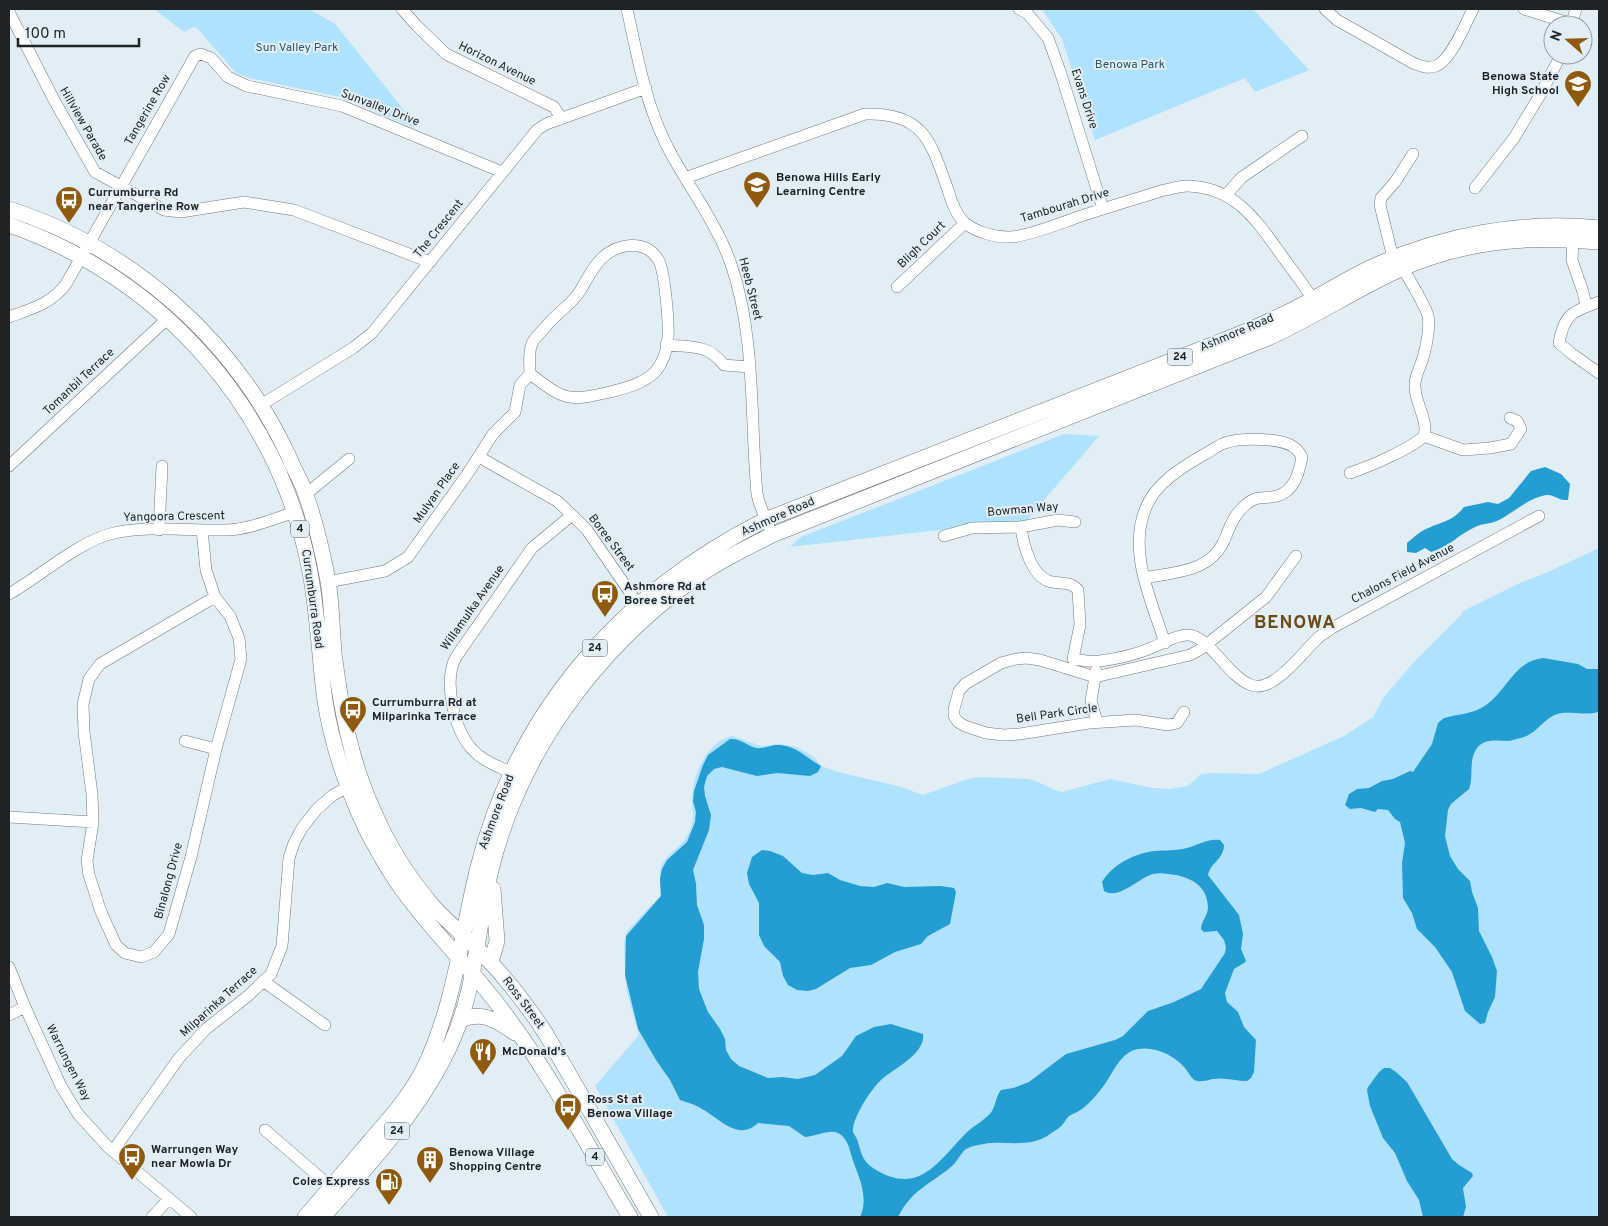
<svg xmlns="http://www.w3.org/2000/svg" width="1608" height="1226" font-family="Overpass,sans-serif">
  <style>
    .green { fill: #afe2fe }
    .water { fill: #249ed2 }
    .lines { fill: none; stroke-linecap: round; stroke-linejoin: round }
    .minor-casing { stroke: #6f7a81; stroke-width: 12 }
    .major-casing { stroke: #6f7a81; stroke-width: 16 }
    .minor { stroke: #fff; stroke-width: 11 }
    .major { stroke: #fff; stroke-width: 15 }
    .labels { text-anchor: middle; dominant-baseline: central; stroke-width: 4; stroke-linejoin: round; paint-order: stroke }
    .shield { fill: #e2eef5; stroke: #596063; stroke-width: 1 }
    .shield-label { font-size: 11px; font-weight: bold; fill: #1e2325 }
    .park-label { font-size: 12px; fill: #29576e; stroke: #e2eef5 }
    .street-label { font-size: 12px; fill: #1e2325; stroke: #e2eef5 }
    .poi-label { font-size: 12px; font-weight: bold; fill: #1e2325; stroke: #e2eef5; text-anchor: start }
    .district-label { font-size: 18px; font-weight: bold; letter-spacing: 1px; fill: #6e491a; stroke: #e2eef5 }
  </style>
  <rect width="100%" height="100%" fill="#e2eef5"/>
  <path class="green" d="M154,9H309L335,24L415,124L412,127L340,97L249,78L236,73L197,28L193,27L184,32Z
    M1045,9H1253L1309,70L1255,92L1245,78L1095,140L1062,39L1043,11Z
    M1064,434L1099,436L1027,520L790,547L801,537Z
    M1599,548V1217H668L595,1086L639,1035L626,989L624,943L626,934L629,929L659,897C663,886 656,875 663,863C672,848 684,848 691,827C696,813 691,810 692,797C693,775 707,741 732,736L761,746L780,744L797,747L814,757L821,766L838,772L898,786L923,795L968,779L980,777L1029,779C1040,782 1050,789 1062,792L1110,779L1152,788L1169,789L1188,786L1201,774L1211,773L1259,774L1344,736L1373,717L1384,697L1413,663L1460,616L1463,611L1520,583L1548,572Z"/>
  <path class="water" d="M1545,467L1561,474L1570,484L1568,500C1559,501 1554,494 1546,495C1529,498 1515,511 1501,519C1493,524 1483,523 1475,527C1458,535 1449,547 1431,552L1425,548L1416,553L1407,552V543C1413,538 1419,532 1426,529C1443,521 1452,522 1464,507L1488,502L1498,504L1509,498L1531,471Z
    M1543,658L1578,664L1587,669H1599V711C1593,716 1572,712 1562,713C1545,715 1539,732 1524,737C1520,738 1514,740 1509,741C1498,741 1485,738 1477,748C1468,760 1474,777 1469,789L1451,804L1448,810L1445,836L1450,856L1458,869L1470,881L1472,892L1478,908L1479,931L1492,957L1497,971L1495,997L1488,1012L1485,1023L1480,1024L1465,1011L1452,972L1435,947L1417,929L1412,913L1403,898L1402,863L1405,843L1400,822L1395,819L1388,810L1378,809L1375,812L1361,808L1350,809L1345,805L1349,794L1357,789L1369,788L1382,781L1393,779L1410,771L1413,772L1432,744L1438,723L1444,718C1458,714 1474,714 1486,705C1507,691 1514,661 1543,658Z
    M730,739C740,738 746,745 756,748C762,749 769,746 775,745C795,744 805,757 821,766L818,772L810,776L777,773L757,776L722,767L714,769L707,776L704,787L705,796L711,815L709,830L693,870L696,884L697,905L704,925V939L698,972L699,989L704,1002L708,1012L720,1029L725,1039L726,1050L731,1059L739,1066L768,1078L782,1077L798,1079L815,1075L842,1056L856,1036L874,1027L891,1024L923,1034C926,1054 893,1069 881,1080C871,1089 854,1116 853,1129C852,1133 855,1135 857,1139C861,1151 861,1160 873,1168C918,1197 937,1163 966,1133C974,1125 986,1120 992,1111C996,1104 996,1096 1001,1090L1013,1088L1029,1082L1066,1054L1115,1040L1123,1036L1148,1011L1174,1002L1201,989L1225,953L1226,947L1224,940L1217,931L1204,932L1201,929C1201,921 1208,916 1208,907C1207,887 1194,879 1176,875C1168,874 1161,872 1153,874C1138,878 1120,900 1104,891L1102,882C1113,864 1135,853 1155,851C1165,850 1176,851 1187,848C1198,845 1208,838 1220,840L1224,845C1224,859 1211,862 1208,875L1239,915L1243,934L1241,949L1246,961L1244,963L1234,969L1225,993L1227,1002L1238,1012L1244,1027L1256,1040L1254,1072L1251,1078L1247,1081C1236,1081 1224,1077 1213,1079C1207,1080 1200,1083 1194,1080C1191,1077 1188,1072 1185,1068C1174,1055 1155,1046 1138,1049C1121,1052 1114,1071 1105,1084C1098,1093 1089,1105 1079,1111C1076,1113 1072,1114 1069,1116C1065,1120 1063,1125 1059,1128C1056,1130 1053,1132 1050,1134C1030,1149 1006,1140 984,1144C978,1145 971,1146 966,1149C962,1151 957,1162 952,1166C930,1185 912,1189 898,1217H860C871,1193 854,1170 849,1147C839,1122 825,1135 805,1137L789,1126L758,1123C738,1142 719,1118 702,1109C695,1104 688,1103 680,1100L670,1080L656,1060L638,1029L625,975L626,936L661,896L660,879L662,869L667,860L687,842L695,822L696,812L693,801L694,791L703,765L708,755Z
    M762,850L770,851L783,856L802,873L813,875L828,873L840,880L860,886L874,887L887,883L904,887L941,886L954,888L956,892L950,924L928,936L921,944L895,952L871,965L850,968L816,989L808,991L797,990L788,985L783,976L780,962L764,946L759,935V903L749,884L747,873L752,857Z
    M1384,1068H1390L1396,1072L1407,1082L1452,1159L1459,1165L1472,1173L1473,1176L1463,1188L1466,1207L1463,1217H1423L1419,1200L1407,1181L1395,1153L1383,1138L1370,1106L1367,1090L1368,1087L1379,1072Z"/>
  <g class="lines">
    <defs>
      <path id="minor" d="M402,9L416,25L446,54L554,107L561,118
        M627,9C637,54 645,102 666,144C686,184 716,221 731,264C756,337 750,418 757,494L759,502L772,535
        M1019,9L1027,13L1048,38L1061,74L1103,209
        M1325,9L1337,20L1413,63C1420,66 1428,69 1436,66C1451,60 1466,23 1473,9
        M1524,9L1572,24
        M9,12L54,100L95,172L164,210L181,212L244,202L294,210L430,262
        M1571,25L1576,9
        M685,178L865,114C924,112 931,142 948,190C951,201 956,215 965,223C976,232 994,237 1008,237C1022,238 1056,225 1070,220C1101,209 1133,200 1164,190C1171,189 1180,186 1187,186C1234,187 1255,218 1280,253C1292,270 1305,286 1316,304
        M1475,188L1514,138L1540,95L1561,55
        M1226,195L1241,178L1302,136
        M1573,239L1572,260L1583,292L1586,306
        M1393,258L1380,205L1381,198L1395,182L1413,154
        M1403,268C1409,280 1425,304 1428,316C1430,325 1427,344 1424,354C1422,364 1416,373 1415,383C1413,400 1429,420 1424,436
        M897,287L965,223
        M1599,302C1573,311 1564,314 1559,343L1572,354L1599,373
        M9,317C31,309 51,304 66,284L195,56L201,54L211,58L228,77L247,86L342,106L502,172
        M666,345C691,347 708,344 724,365L749,367
        M261,405L353,348L372,333L537,130L546,124L646,88
        M1424,436L1463,450L1490,448L1511,444L1521,429L1517,421L1510,418
        M479,457L557,501L572,515L587,530L638,604
        M9,466L168,318
        M1350,473C1368,467 1411,449 1424,436
        M306,494L349,459
        M1021,527C1023,544 1032,580 1053,582C1063,584 1071,582 1078,590L1080,625L1073,659C1082,660 1092,663 1100,661C1115,659 1137,654 1151,648C1162,644 1175,635 1187,635C1208,634 1227,676 1251,685C1274,694 1304,650 1319,637C1323,634 1328,631 1332,628L1539,516
        M159,530L162,466
        M202,530L206,570L215,597L100,664L89,679L83,704L84,732L92,794L93,822L87,861L89,875L101,912L116,945L125,953L141,957L154,952L169,934L191,857L216,749L241,659L239,638L230,616L215,597
        M944,536L972,528L1021,527L1058,520L1075,522
        M1144,578C1174,572 1209,573 1224,541C1230,527 1234,513 1248,503C1258,495 1266,499 1277,496C1295,491 1299,472 1302,457C1300,454 1298,450 1295,448C1282,437 1240,438 1225,443C1218,445 1211,451 1205,454C1182,467 1154,484 1145,510C1128,553 1152,602 1165,643
        M328,582L385,571L408,557L466,476L493,434L515,412L520,385L530,374C530,365 528,352 532,344C533,340 538,335 541,332C546,326 551,320 557,315C565,307 574,301 580,291C586,281 593,267 601,259C616,244 644,238 658,259C665,270 669,324 668,338C667,350 663,363 655,372C643,384 625,388 610,392C567,402 565,400 530,374
        M9,594C39,577 81,540 114,533C148,525 190,531 225,530C248,530 273,519 295,512
        M1096,671L1091,701L1097,722
        M1184,712L1177,723L1168,725L1136,720L1089,723L1020,734L1004,735L986,733L965,726L958,722L954,716V709L959,691L965,684L1001,663L1016,659L1026,658L1040,660L1095,677L1190,655L1201,649L1266,597L1296,556
        M185,741L216,749
        M512,773C498,766 482,761 472,749C454,730 443,680 456,657L532,548L572,515
        M9,817L93,822
        M9,967L25,1007L61,1086L78,1114L108,1147L191,1217
        M263,981L325,1025
        M9,1015L25,1007
        M265,1130L331,1187
        M113,1151L179,1058L206,1029L249,995L271,974L282,946L289,858L294,843L302,828L317,809L333,795L348,787
        M152,1217L169,1199"/>
      <path id="major" d="M9,209C131,248 235,340 289,457C294,470 302,482 306,495C315,521 323,554 328,581C332,604 332,629 334,653C341,709 351,763 375,814C389,847 410,879 433,906C448,923 466,937 482,953C506,978 527,1005 546,1034L651,1217
        M9,225C161,277 278,409 309,567C318,611 319,657 325,701C332,745 347,789 366,829C377,850 389,872 404,892C435,935 474,971 505,1014C553,1078 589,1149 630,1217
        M491,962L497,941L493,889
        M461,1020C482,1010 497,1021 515,1033
        M305,1217C327,1192 348,1167 370,1141C390,1118 410,1096 424,1068C455,1004 461,935 478,867C517,711 622,592 765,520C921,459 1077,399 1232,337C1260,326 1287,313 1313,299C1333,288 1352,276 1372,267C1442,235 1523,220 1599,228
        M323,1217C372,1161 423,1108 453,1039C477,984 477,927 491,870C519,754 595,651 691,581C716,563 744,549 772,535L1268,338C1310,319 1349,294 1390,274C1458,241 1526,235 1599,242"/>
    </defs>
    <use href="#minor" class="minor-casing"/>
    <use href="#major" class="major-casing"/>
    <use href="#minor" class="minor"/>
    <use href="#major" class="major"/>
  </g>
  <defs>
    <symbol id="school-pin" viewBox="-11 -11 22 30"><path d="M0 17L-7.5 6A9.5 9.5 0 1 1 7.5 6Z" fill="#8f5a0d" stroke="#e2eef5"/><path d="M0-5L7-2L0 1L-7-2ZM-4 1L0 2.5L4 1V4Q0 6-4 4Z" fill="#fff"/></symbol>
    <symbol id="bus-pin" viewBox="-11 -11 22 30"><path d="M0 17L-7.5 6A9.5 9.5 0 1 1 7.5 6Z" fill="#8f5a0d" stroke="#e2eef5"/><path d="M-5-6H5V4H4V6H2V4H-2V6H-4V4H-5ZM-3.5-4V0h7V-4ZM-3.5 1.2v1.5H-2V1.2ZM2 1.2v1.5H3.5V1.2Z" fill="#fff"/></symbol>
    <symbol id="restaurant-pin" viewBox="-11 -11 22 30"><path d="M0 17L-7.5 6A9.5 9.5 0 1 1 7.5 6Z" fill="#8f5a0d" stroke="#e2eef5"/><path d="M-5-6h1v4h1v-4h1v4h1v-4h1v5L-1.5 .5V6h-2V.5L-5-1ZM5-6V6H3V1.5H1.5Q1.5-4 5-6Z" fill="#fff"/></symbol>
    <symbol id="building-pin" viewBox="-11 -11 22 30"><path d="M0 17L-7.5 6A9.5 9.5 0 1 1 7.5 6Z" fill="#8f5a0d" stroke="#e2eef5"/><path d="M-4-6H4V6H1V3H-1V6H-4ZM-2.5-4.3h1.7v1.8h-1.7ZM.8-4.3h1.7v1.8H.8ZM-2.5-1h1.7V.8h-1.7ZM.8-1h1.7V.8H.8Z" fill="#fff"/></symbol>
    <symbol id="fuel-pin" viewBox="-11 -11 22 30"><path d="M0 17L-7.5 6A9.5 9.5 0 1 1 7.5 6Z" fill="#8f5a0d" stroke="#e2eef5"/><path d="M-5.5-6h7V0h2V4h1.3V-2.5L3-4.5l.8-.8L6-3V5H2.5V1h-1V6h-7ZM-4.2-4.7v3.2H.2V-4.7Z" fill="#fff"/></symbol>
  </defs>
  <g fill-rule="evenodd">
    <use href="#school-pin" x="1562" y="68" width="32" height="43"/>
    <use href="#school-pin" x="741" y="169" width="32" height="43"/>
    <use href="#bus-pin" x="53" y="184" width="32" height="43"/>
    <use href="#bus-pin" x="589" y="578" width="32" height="43"/>
    <use href="#bus-pin" x="337" y="694" width="32" height="43"/>
    <use href="#restaurant-pin" x="467" y="1036" width="32" height="43"/>
    <use href="#bus-pin" x="552" y="1091" width="32" height="43"/>
    <use href="#bus-pin" x="116" y="1141" width="32" height="43"/>
    <use href="#building-pin" x="414" y="1144" width="32" height="43"/>
    <use href="#fuel-pin" x="373" y="1166" width="32" height="43"/>
  </g>
  <g class="labels">
    <g class="shield">
      <rect x="1167.5" y="348.5" width="25" height="17" rx="4"/>
      <rect x="291" y="520.5" width="18" height="17" rx="4"/>
      <rect x="582.5" y="639.5" width="25" height="17" rx="4"/>
      <rect x="384.5" y="1122.5" width="25" height="17" rx="4"/>
      <rect x="586" y="1148.5" width="18" height="17" rx="4"/>
    </g>
    <g class="shield-label">
      <text x="1180" y="357">24</text>
      <text x="300" y="529">4</text>
      <text x="595" y="648">24</text>
      <text x="397" y="1131">24</text>
      <text x="595" y="1157">4</text>
    </g>
    <g class="park-label">
      <text x="297" y="48">Sun Valley Park</text>
      <text x="1130" y="65">Benowa Park</text>
    </g>
    <g class="street-label">
      <text transform="translate(497 64) rotate(26)">Horizon Avenue</text>
      <text transform="translate(1084 99) rotate(72)">Evans Drive</text>
      <text transform="translate(380 108) rotate(21)">Sunvalley Drive</text>
      <text transform="translate(148 110) rotate(-60)">Tangerine Row</text>
      <text transform="translate(83 124) rotate(60)">Hillview Parade</text>
      <text transform="translate(1065 206) rotate(-17)">Tambourah Drive</text>
      <text transform="translate(439 229) rotate(-51)">The Crescent</text>
      <text transform="translate(922 245) rotate(-44)">Bligh Court</text>
      <text transform="translate(750 289) rotate(76)">Heeb Street</text>
      <text transform="translate(1237 333) rotate(-23)">Ashmore Road</text>
      <text transform="translate(79 382) rotate(-43)">Tomanbil Terrace</text>
      <text transform="translate(437 493) rotate(-55)">Mulyan Place</text>
      <text transform="translate(1023 510) rotate(-5)">Bowman Way</text>
      <text transform="translate(174 517) rotate(-1)">Yangoora Crescent</text>
      <text transform="translate(778 517) rotate(-24)">Ashmore Road</text>
      <text transform="translate(611 543) rotate(53)">Boree Street</text>
      <text transform="translate(1403 574) rotate(-28)">Chalons Field Avenue</text>
      <text transform="translate(312 599) rotate(82)">Currumburra Road</text>
      <text transform="translate(473 608) rotate(-55)">Willamulka Avenue</text>
      <text transform="translate(1057 714) rotate(-8)">Bell Park Circle</text>
      <text transform="translate(497 812) rotate(-69)">Ashmore Road</text>
      <text transform="translate(169 881) rotate(-75)">Binalong Drive</text>
      <text transform="translate(219 1002) rotate(-42)">Milparinka Terrace</text>
      <text transform="translate(523 1003) rotate(53)">Ross Street</text>
      <text transform="translate(68 1063) rotate(63)">Warrungen Way</text>
    </g>
    <g class="poi-label">
      <text x="1559" y="77" text-anchor="end">Benowa State<tspan x="1559" dy="14">High School</tspan></text>
      <text x="776" y="178">Benowa Hills Early<tspan x="776" dy="14">Learning Centre</tspan></text>
      <text x="88" y="193">Currumburra Rd<tspan x="88" dy="14">near Tangerine Row</tspan></text>
      <text x="624" y="587">Ashmore Rd at<tspan x="624" dy="14">Boree Street</tspan></text>
      <text x="372" y="703">Currumburra Rd at<tspan x="372" dy="14">Milparinka Terrace</tspan></text>
      <text x="502" y="1052">McDonald's</text>
      <text x="587" y="1100">Ross St at<tspan x="587" dy="14">Benowa Village</tspan></text>
      <text x="151" y="1150">Warrungen Way<tspan x="151" dy="14">near Mowla Dr</tspan></text>
      <text x="449" y="1153">Benowa Village<tspan x="449" dy="14">Shopping Centre</tspan></text>
      <text x="370" y="1182" text-anchor="end">Coles Express</text>
    </g>
    <g class="district-label">
      <text x="1295" y="623">BENOWA</text>
    </g>
  </g>
  <rect width="1608" height="1226" fill="none" stroke="#1e2325" stroke-width="20"/>
  <g transform="translate(1568 40) rotate(290)"><circle r="24" fill="#e2eef5" stroke="#949da2"/>
  <path d="M0-4L9 19L0 12L-9 19Z" fill="#8f5a0d"/>
  <text y="-8" font-size="14" font-weight="bold" text-anchor="middle" fill="#1e2325">N</text>
  </g>
  <path d="M18 38v8h121v-8" fill="none" stroke="#1e2325" stroke-width="2.5"/>
  <text x="25" y="38" font-size="15" fill="#1e2325" stroke="#e2eef5" stroke-width="4" paint-order="stroke">100 m</text>
</svg>
